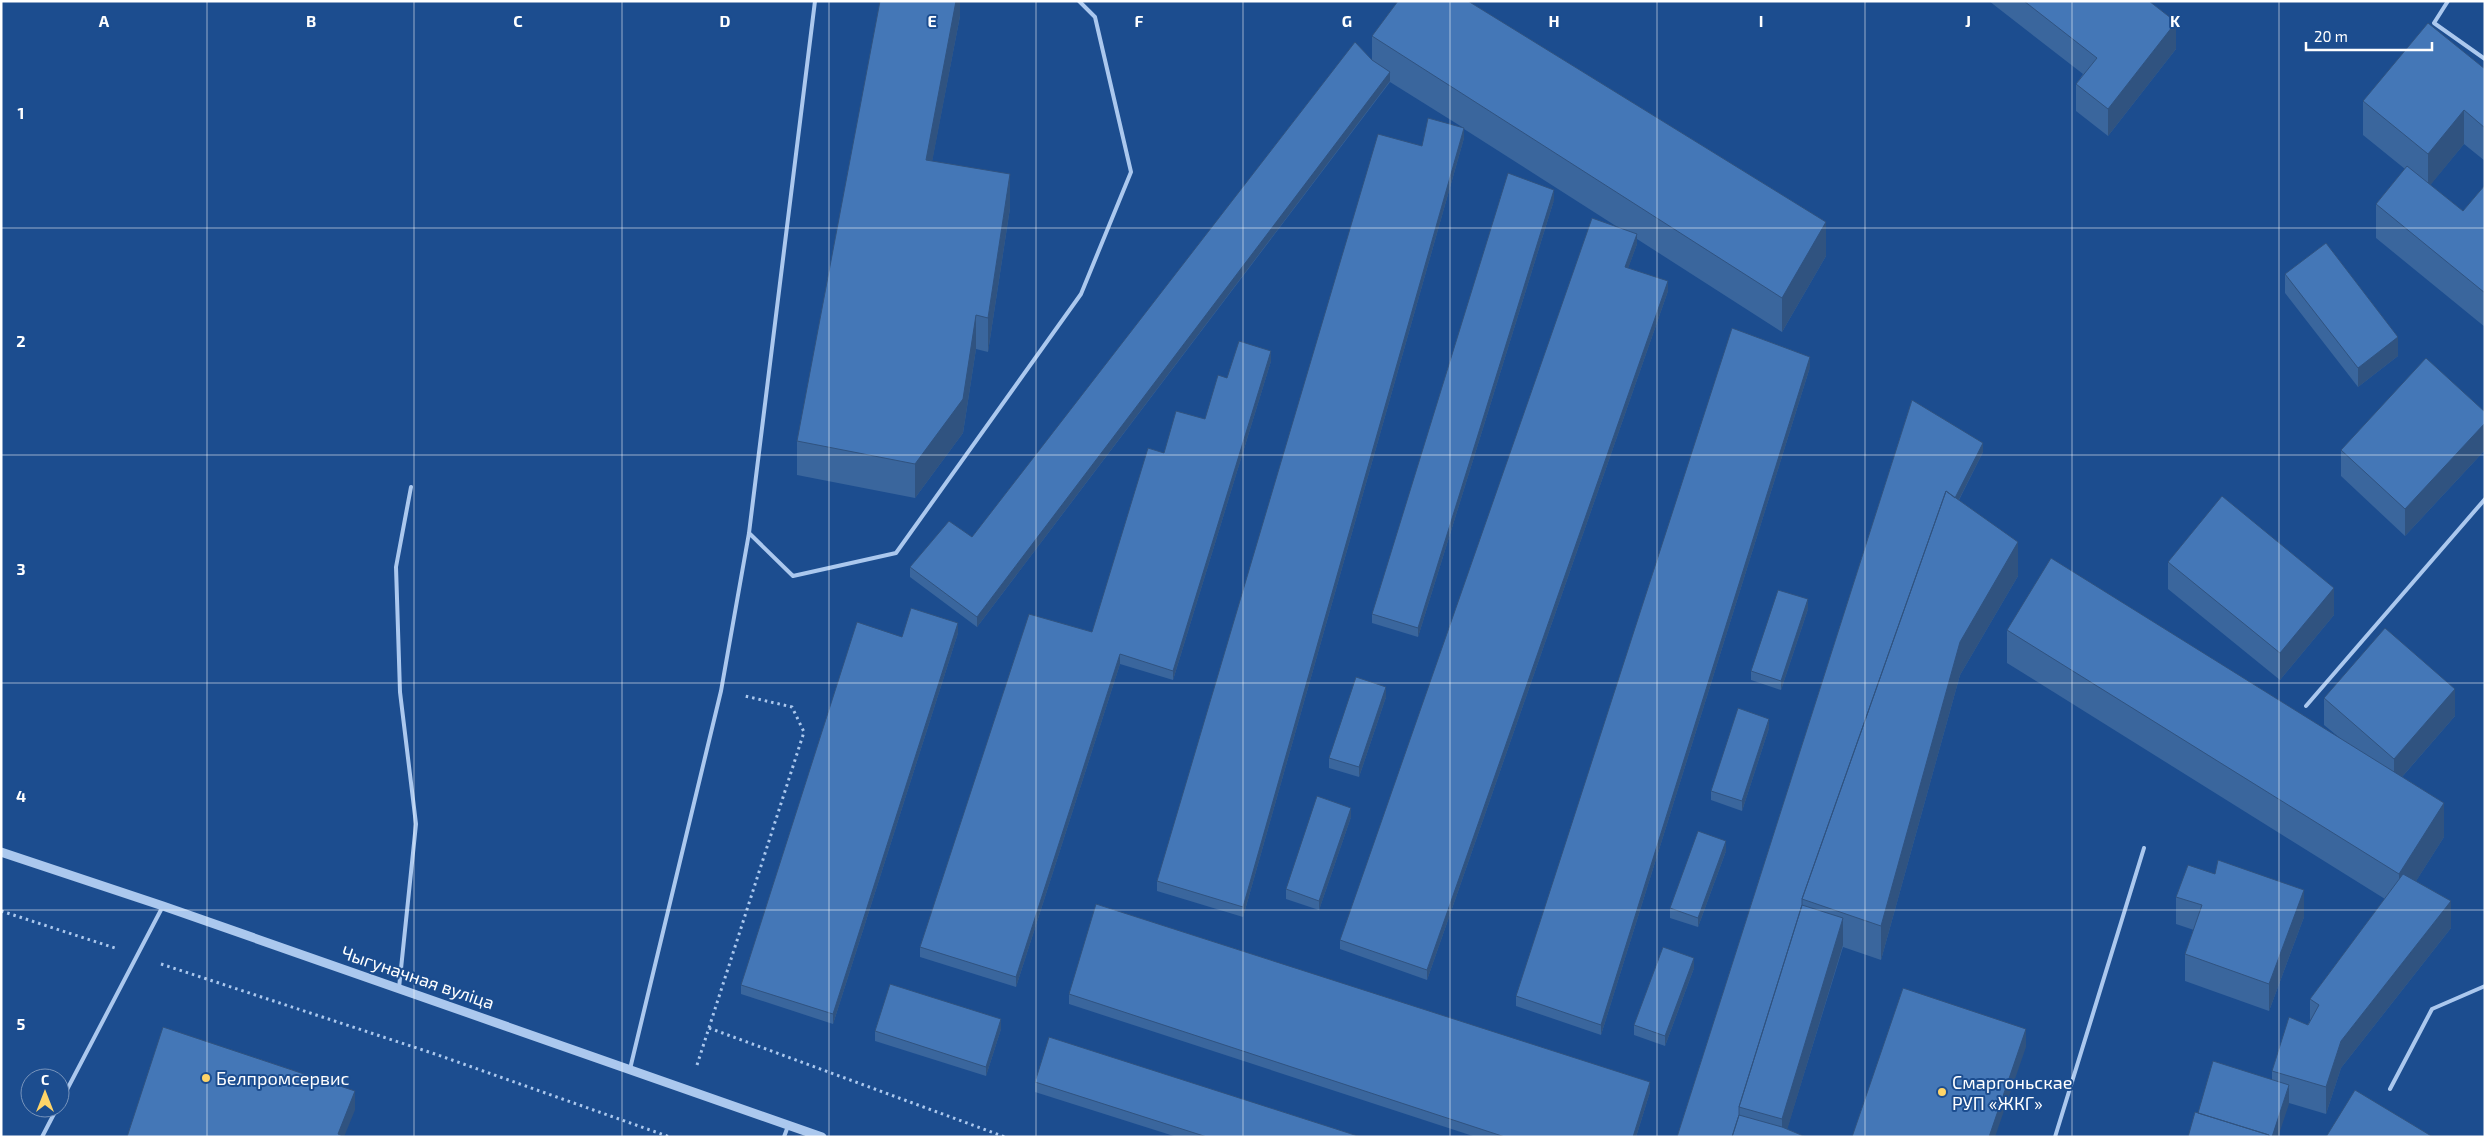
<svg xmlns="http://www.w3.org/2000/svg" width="2486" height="1138" font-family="'Exo 2',sans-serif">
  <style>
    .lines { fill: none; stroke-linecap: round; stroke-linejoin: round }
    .path { stroke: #abc8ee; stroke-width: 3; stroke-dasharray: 2.5 4; stroke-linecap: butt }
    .service { stroke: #abc8ee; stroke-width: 4 }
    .tertiary { stroke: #abc8ee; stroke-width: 9 }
    .wall { fill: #3a669d }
    .shaded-wall { fill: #305380 }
    .building { fill: #4477b7; stroke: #305380 }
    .grid { fill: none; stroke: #fff; stroke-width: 1; stroke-opacity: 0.55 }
    .poi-dot { fill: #fed468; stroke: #1c4d8f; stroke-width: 2 }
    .labels { text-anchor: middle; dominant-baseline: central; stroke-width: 4; stroke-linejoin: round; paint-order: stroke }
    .street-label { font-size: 18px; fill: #fff; stroke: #1c4d8f }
    .poi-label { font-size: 18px; fill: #fff; stroke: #1c4d8f; text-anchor: start }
    .grid-label { font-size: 16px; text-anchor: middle; font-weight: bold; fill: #fff; stroke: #1c4d8f; stroke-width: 4; stroke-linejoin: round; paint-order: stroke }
  </style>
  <rect width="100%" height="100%" fill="#1c4d8f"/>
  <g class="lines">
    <path class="path" d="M1,911L115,948
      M161,964L435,1054L670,1137
      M709,1028L1005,1137
      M697,1065L804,732L792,707L745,696"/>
    <path class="service" d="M2448,1L2434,23L2485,59
      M749,533L793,576L896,553L1081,294L1131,172L1095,17L1079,1
      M2306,706L2485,499
      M399,988L416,824L400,692L396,567L411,487
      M630,1069L721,691L749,533L815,1
      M2390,1089L2432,1009L2485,986
      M60,1103L163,906
      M42,1137L57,1108
      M784,1137L788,1126
      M2055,1137L2144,848"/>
    <path class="tertiary" d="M1,852L163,906L822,1137"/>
  </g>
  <path class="wall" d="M960,1V16L932,161L1010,208L988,352L976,349L963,433L915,498L797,475V441Z
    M1989,1H2149L2176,49L2108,136L2076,111V84L2083,74Z
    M1372,36L1826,256L1782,332L1637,239V244L1628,268L1668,291L1427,980L1340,949V940L1619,228L1464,129V138L1243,917L1157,891V881L1422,146L1462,127L1390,82L977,627L910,577V567L972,537L1372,60Z
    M2485,69V161L2464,144L2430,185L2463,211L2485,185V327L2376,238V204L2405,169L2363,135V101Z
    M1554,200L1418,637L1372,623V614Z
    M2285,274L2398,356L2358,387L2285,293Z
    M1271,361L1173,680L1120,664L1016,987L920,957V947L1092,632L1164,453L1205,419L1227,378Z
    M1810,367L1601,1035L1516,1006V996Z
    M1912,400L1983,452L1959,500L2018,576L1960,675L1881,960L1843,947L1787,1129L1677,1137Z
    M2485,412V450L2405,536L2341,476V450Z
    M2168,562L2334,615L2280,680L2168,589Z
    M1808,609L1781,690L1751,680V671Z
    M2007,630L2341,739L2324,725V698L2455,716L2402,777L2444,837L2416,881L2451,928L2341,1068L2326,1114L2289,1103L2198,1113L2272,1080V1071L2310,1021V999L2385,899L2007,663Z
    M958,633L833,1024L741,994V985L902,637Z
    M1386,697L1359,777L1329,768V758Z
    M1769,728L1742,811L1711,800V791Z
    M1351,817L1319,910L1286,899V889Z
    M1726,851L1698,927L1670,918V908Z
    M2215,874L2304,917L2269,1011L2185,981V954L2194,930L2176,924V897Z
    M1694,968L1665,1046L1634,1035V1025Z
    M1069,994L1650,1092L1636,1137H1476L1069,1004Z
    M1001,1029L986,1076L875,1041V1031Z
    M1035,1082L1361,1137H1177L1035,1092Z"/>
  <path class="shaded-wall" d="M956,1H960V16L926,194V160Z
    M2176,22V49L2108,136V109Z
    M1390,72V81L977,627V617Z
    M2464,110V144L2428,188V154Z
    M1464,128V138L1243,917V907Z
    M1010,174V208L988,352V318Z
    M1554,190V200L1418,637V628Z
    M1826,222V256L1782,332V298Z
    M1637,234V244L1625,277V267Z
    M1668,281V291L1427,980V970Z
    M976,315V349L963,433L915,498V464Z
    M2398,337V356L2358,387V368Z
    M1271,351V361L1173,680V671Z
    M1810,357V367L1601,1035V1025Z
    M2485,423V450L2405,536V509Z
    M1983,443V452L1946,525V515Z
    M2018,542V576L1960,675L1881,960V926L1960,642Z
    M2334,588V615L2280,680V653Z
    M1808,599V609L1781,690V681Z
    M958,623V633L833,1024V1014Z
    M1120,654V664L1016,987V977Z
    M1386,687V697L1359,777V767Z
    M2455,689V716L2394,786V759Z
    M1769,719V728L1742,811V801Z
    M2444,803V837L2399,908V874Z
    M1351,808V817L1319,910V901Z
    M1726,841V851L1698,927V918Z
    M2304,890V917L2269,1011V984Z
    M2451,901V928L2341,1068L2326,1114V1087L2341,1041Z
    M1843,918V945L1785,1137H1782V1119Z
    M1694,958V968L1665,1046V1036Z
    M1001,1019V1029L986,1076V1067Z
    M2026,1029V1047L1995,1137H1989Z
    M1650,1082V1092L1636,1137H1633Z
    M2289,1085V1104L2278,1137H2272Z
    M355,1091V1110L344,1137L338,1134Z"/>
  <path class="building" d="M880,1H956L926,160L1010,174L988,318L976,315L963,399L915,464L797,441Z
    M1398,1H1468L1826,222L1782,298L1372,36Z
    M2024,1H2149L2176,22L2108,109L2076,84L2097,58Z
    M2428,23L2485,69V128L2464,110L2428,154L2363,101Z
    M1355,42L1372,60L1390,72L977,617L910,567L949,521L972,537Z
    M1428,118L1464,128L1243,907L1157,881L1378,134L1422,146Z
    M2407,166L2463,211L2485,185V293L2376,204Z
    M1508,173L1554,190L1418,628L1372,614Z
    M1592,218L1637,234L1625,267L1668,281L1427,970L1340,940Z
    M2326,243L2398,337L2358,368L2285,274Z
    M1732,328L1810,357L1601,1025L1516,996Z
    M1239,341L1271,351L1173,671L1120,654L1016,977L920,947L1029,614L1092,632L1148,448L1164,453L1176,411L1205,419L1218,375L1227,378Z
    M2426,358L2485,412V423L2405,509L2341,450Z
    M1912,400L1983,443L1955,498L1946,491L1802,899V905L1739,1107V1115L1732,1137H1677Z
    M1946,491L2018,542L1960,642L1881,926L1802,899Z
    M2222,496L2334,588L2280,653L2168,562Z
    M2051,558L2444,803L2399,874L2007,630Z
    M1778,590L1808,599L1781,681L1751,671Z
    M911,608L958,623L833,1014L741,985L857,622L902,637Z
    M2385,628L2455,689L2394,759L2324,698Z
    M1356,677L1386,687L1359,767L1329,758Z
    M1738,708L1769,719L1742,801L1711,791Z
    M1317,796L1351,808L1319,901L1286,889Z
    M1698,831L1726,841L1698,918L1670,908Z
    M2218,860L2304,890L2269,984L2185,954L2202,905L2176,897L2188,865L2215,874Z
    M2403,874L2451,901L2341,1041L2326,1087L2272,1071L2289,1017L2308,1025L2319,1005L2310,999Z
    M1096,904L1650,1082L1633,1137H1505L1069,994Z
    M1802,905L1843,918L1782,1119L1739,1107Z
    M1663,947L1694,958L1665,1036L1634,1025Z
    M890,984L1001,1019L986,1067L875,1031Z
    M1903,988L2026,1029L1989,1137H1852Z
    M163,1027L355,1091L338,1134L345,1137H127Z
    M1049,1037L1361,1137H1207L1035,1082Z
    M2213,1061L2289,1085L2272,1137H2269V1135L2198,1113Z
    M2355,1090L2433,1137H2326Z
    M2195,1112L2269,1135V1137H2188Z
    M1739,1115L1782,1127L1806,1137H1732Z"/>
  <path class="grid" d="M207,1V1137M414,1V1137M622,1V1137M829,1V1137M1036,1V1137M1243,1V1137M1450,1V1137M1657,1V1137M1865,1V1137M2072,1V1137M2279,1V1137M1,228H2485M1,455H2485M1,683H2485M1,910H2485"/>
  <g class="poi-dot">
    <circle cx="206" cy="1078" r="5"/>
    <circle cx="1942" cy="1092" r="5"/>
  </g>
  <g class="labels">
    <g class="street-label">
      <text transform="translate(418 977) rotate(19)">Чыгуначная вуліца</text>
    </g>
    <g class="poi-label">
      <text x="216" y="1078">Белпромсервис</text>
      <text x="1952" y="1082">Смаргоньскае<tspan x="1952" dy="21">РУП «ЖКГ»</tspan></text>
    </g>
  </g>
  <g class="grid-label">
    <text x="104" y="27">A</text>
    <text x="311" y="27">B</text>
    <text x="518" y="27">C</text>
    <text x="725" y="27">D</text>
    <text x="932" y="27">E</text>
    <text x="1139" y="27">F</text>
    <text x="1347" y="27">G</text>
    <text x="1554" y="27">H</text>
    <text x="1761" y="27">I</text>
    <text x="1968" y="27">J</text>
    <text x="2175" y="27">K</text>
    <text x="21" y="119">1</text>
    <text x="21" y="347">2</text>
    <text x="21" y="575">3</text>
    <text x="21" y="802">4</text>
    <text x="21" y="1030">5</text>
  </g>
  <rect width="2486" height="1138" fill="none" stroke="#ffffff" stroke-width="5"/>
  <g transform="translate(45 1093)"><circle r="24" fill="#1c4d8f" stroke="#7794bc"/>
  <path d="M0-4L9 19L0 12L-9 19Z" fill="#fed468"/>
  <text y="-8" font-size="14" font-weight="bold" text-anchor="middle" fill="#ffffff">С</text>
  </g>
  <path d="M2306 42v8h126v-8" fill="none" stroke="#ffffff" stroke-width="2.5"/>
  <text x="2314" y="42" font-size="15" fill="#ffffff" stroke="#1c4d8f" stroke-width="4" paint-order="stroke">20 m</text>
</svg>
